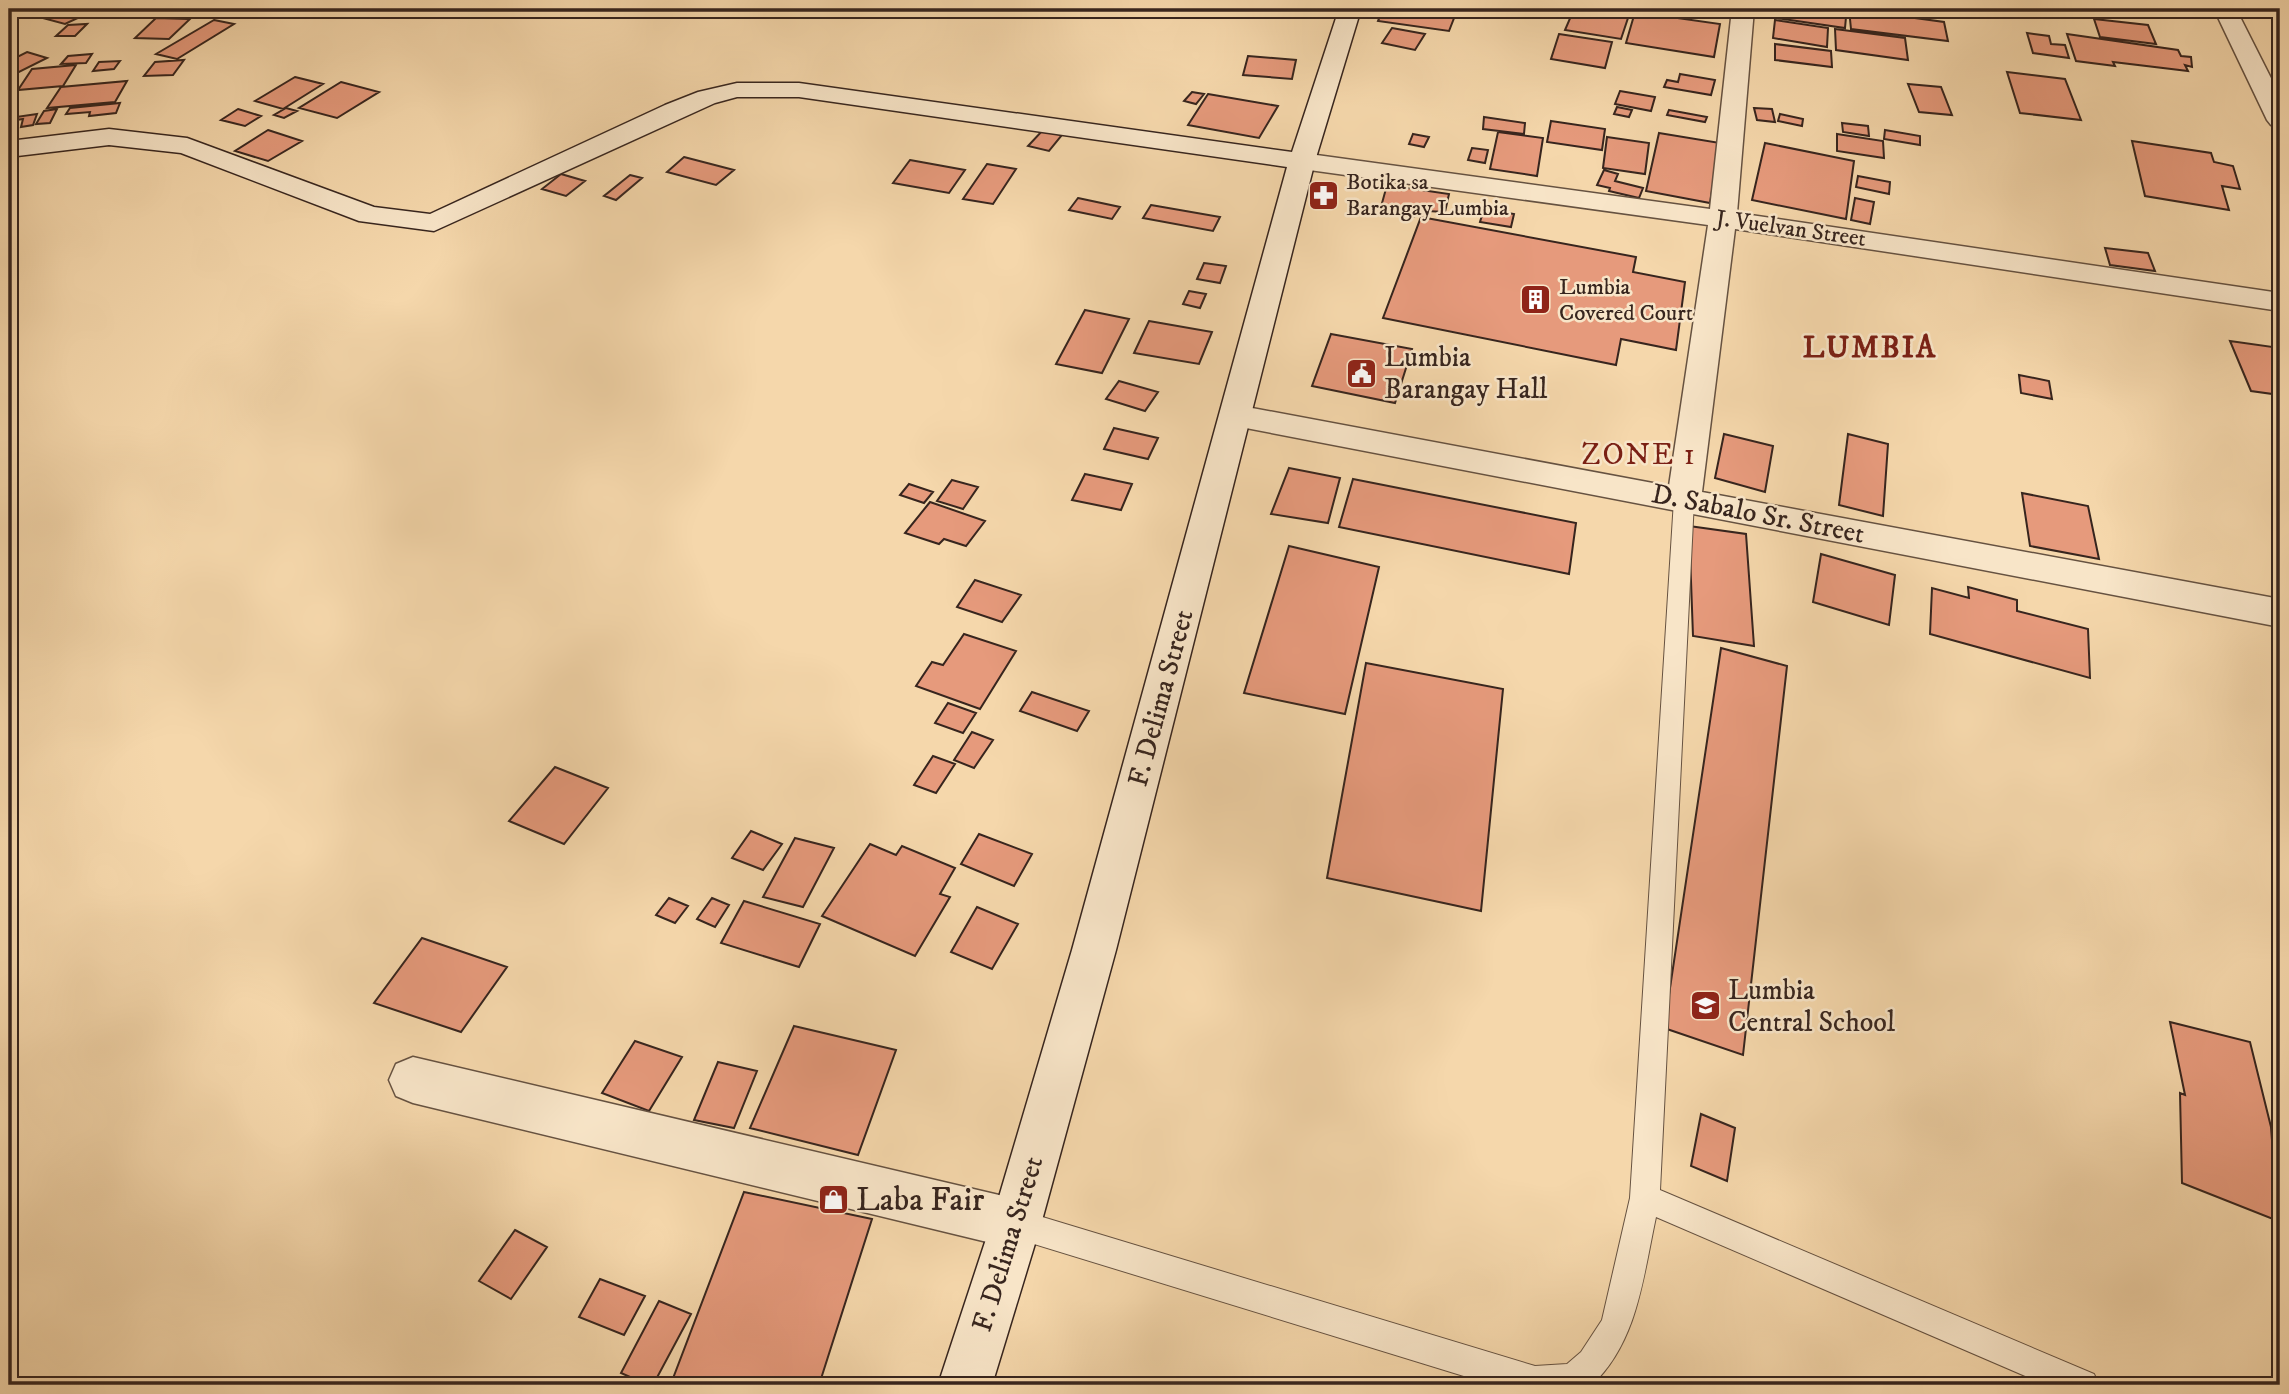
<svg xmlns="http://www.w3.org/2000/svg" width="2289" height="1394" font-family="'IM FELL DW Pica',serif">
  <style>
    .building { fill: #e69a7c; stroke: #37251e; stroke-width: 2 }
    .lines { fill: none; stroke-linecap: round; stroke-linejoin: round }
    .lane-casing { stroke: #665241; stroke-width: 2 }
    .street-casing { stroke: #665241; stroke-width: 3 }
    .secondary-casing { stroke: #37251e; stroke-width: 3 }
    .lane { fill: #f8e5c8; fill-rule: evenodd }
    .street { fill: #f8e5c8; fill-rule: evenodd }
    .secondary { fill: #f8e5c8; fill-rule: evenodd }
    .labels { text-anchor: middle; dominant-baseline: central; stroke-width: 5; stroke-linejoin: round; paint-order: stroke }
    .far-poi-label { font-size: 23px; fill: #37251e; stroke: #f8e5c8; text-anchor: start }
    .far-street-label { font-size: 23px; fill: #37251e; stroke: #f8e5c8 }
    .poi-label { font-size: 28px; fill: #37251e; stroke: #f8e5c8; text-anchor: start }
    .street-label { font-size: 28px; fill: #37251e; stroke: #f8e5c8 }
    .far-district-label { font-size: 30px; font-weight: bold; letter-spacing: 2px; fill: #7a1f14; stroke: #f8e5c8 }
    .neighbourhood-label { font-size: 30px; letter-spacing: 2px; fill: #7a1f14; stroke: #f8e5c8 }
    .near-poi-label { font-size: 33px; fill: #37251e; stroke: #f8e5c8; text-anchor: start }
  </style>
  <rect width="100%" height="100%" fill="#f5d7ab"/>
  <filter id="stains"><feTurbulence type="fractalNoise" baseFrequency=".00286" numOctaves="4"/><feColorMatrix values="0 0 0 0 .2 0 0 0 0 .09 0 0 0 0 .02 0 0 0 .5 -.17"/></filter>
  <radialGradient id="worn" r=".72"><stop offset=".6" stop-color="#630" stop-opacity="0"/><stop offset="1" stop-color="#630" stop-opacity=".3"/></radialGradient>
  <path class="building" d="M22,9H97L65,24L24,13L26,12L20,10Z
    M1383,9H1425L1456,13L1449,31L1378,21Z
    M1478,9H1534L1531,17Z
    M1574,9L1628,18L1621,39L1565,30Z
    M1778,9H1823V14L1846,17L1845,28L1777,18Z
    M1849,9L1944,22L1948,41L1851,29Z
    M1635,12L1720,24L1714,57L1626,43Z
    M156,18L190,19L169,39L135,38Z
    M2094,19L2148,25L2156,44L2100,37Z
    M214,20L234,24L177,59L156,54Z
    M1775,20L1828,28L1827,47L1773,38Z
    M87,24L75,36H56L68,25Z
    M1392,28L1425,34L1415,50L1382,43Z
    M1835,29L1905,38L1908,60L1836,50Z
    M2027,33L2049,36L2051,44L2065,45L2069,58L2033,53Z
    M1559,34L1612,42L1605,68L1551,59Z
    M2067,34L2178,50L2181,56L2191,57L2192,67L2185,65L2188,71L2113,62L2115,66L2076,61Z
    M1775,44L1831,51L1832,67L1775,60Z
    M27,52L47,58L9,77V61Z
    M92,54L86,63L61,64L68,56Z
    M1248,56L1296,60L1292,79L1243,75Z
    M184,60L173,75L144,76L155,62Z
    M120,61L114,69L93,71L99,62Z
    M76,65L63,86L18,90L32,69Z
    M2007,72L2065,79L2081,120L2020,113Z
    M1680,74L1715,80L1711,95L1664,87L1667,80L1678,82Z
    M295,77L323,84L283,109L255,101Z
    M127,81L115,102L47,108L61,87Z
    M341,82L379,92L337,118L299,108Z
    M1908,84L1941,87L1952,115L1919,112Z
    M1620,91L1655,97L1651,111L1615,104Z
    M1192,92L1204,94L1196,104L1184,101Z
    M1208,94L1278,106L1259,138L1188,125Z
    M120,103L116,113L89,116L90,112L66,114L70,108Z
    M1617,107L1632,110L1629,117L1614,114Z
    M286,108L297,111L284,118L274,115Z
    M1754,108L1772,109L1775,122L1757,120Z
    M57,109L50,123L36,124L44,111Z
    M238,109L261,116L245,126L221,120Z
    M1669,110L1707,117L1705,122L1667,115Z
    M37,114L33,125L21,127L23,119L9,121V118Z
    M1780,114L1803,119L1802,126L1778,121Z
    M1484,117L1525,123L1524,134L1483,129Z
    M1551,121L1605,129L1602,150L1547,142Z
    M1842,123L1868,126L1869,136L1843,132Z
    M268,130L302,141L268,161L235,151Z
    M1885,130L1920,136V145L1884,139Z
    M1042,131L1062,135L1049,151L1028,146Z
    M1498,132L1543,138L1537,176L1490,169Z
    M1659,133L1720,143L1710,203L1646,191Z
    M1413,134L1429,137L1424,147L1409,144Z
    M1837,134L1883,141L1884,158L1837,151Z
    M1607,137L1649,143L1645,174L1603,168Z
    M2132,141L2211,153L2214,162L2233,166L2240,189L2222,186L2229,210L2145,196Z
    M1765,143L1854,161L1846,219L1752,200Z
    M1472,148L1488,150L1485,163L1468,160Z
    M684,157L734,170L716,185L667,172Z
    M910,160L965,170L949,193L893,183Z
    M987,164L1016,169L993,204L963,199Z
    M1604,170L1618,174L1615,181L1643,188L1639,198L1609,191L1610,188L1597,185Z
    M561,174L585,181L566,196L542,189Z
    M630,175L642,178L616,200L604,196Z
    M1858,176L1890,182L1889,194L1856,187Z
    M1387,185L1449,194L1445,212L1427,211L1413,217L1379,214Z
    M1078,198L1120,207L1112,219L1069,210Z
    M1855,198L1874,202L1870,224L1851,220Z
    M1151,205L1220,217L1213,231L1143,218Z
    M1484,209L1514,214L1511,227L1480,222Z
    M1421,217L1636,257L1633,272L1685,282L1676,350L1621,339L1616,365L1383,318Z
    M2105,248L2148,253L2155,271L2110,265Z
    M1204,263L1226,266L1220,283L1197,279Z
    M1189,291L1206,294L1200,308L1183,304Z
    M1085,310L1129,319L1102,373L1056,364Z
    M1149,321L1212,332L1199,364L1134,353Z
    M1331,334L1412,349L1395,403L1312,386Z
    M2230,341L2280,348V395L2251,391Z
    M2019,375L2049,381L2052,399L2021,393Z
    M1119,381L1158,392L1145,411L1106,399Z
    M1114,428L1158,438L1148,459L1104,449Z
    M1724,434L1773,446L1765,492L1715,478Z
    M1848,434L1888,444L1883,516L1839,505Z
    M1289,468L1340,478L1328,523L1271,514Z
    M1085,474L1132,484L1121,510L1072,500Z
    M1353,479L1576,523L1569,574L1339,527Z
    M952,480L978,487L963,509L937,501Z
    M909,484L933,492L924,503L900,495Z
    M2022,493L2088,506L2099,559L2030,546Z
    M930,502L985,521L966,546L944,539L939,544L905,533Z
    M1689,526L1746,534L1754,646L1693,636Z
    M1289,546L1379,567L1345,714L1244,693Z
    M1821,554L1895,575L1889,625L1813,602Z
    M975,580L1021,595L1002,622L957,607Z
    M1968,587L2017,600V611L2088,629L2090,678L1930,634L1932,588L1969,598Z
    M964,634L1016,651L980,709L916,686L932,662L943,665Z
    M1721,648L1787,666L1743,1055L1664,1028Z
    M1366,663L1503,689L1481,911L1327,878Z
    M1032,692L1089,711L1077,731L1020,711Z
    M948,703L976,713L963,733L935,723Z
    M972,732L993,740L974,768L954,760Z
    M933,756L955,764L936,793L914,785Z
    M555,767L608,788L564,844L509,821Z
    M751,831L782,844L763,870L732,858Z
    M979,834L1032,854L1014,886L961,864Z
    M795,838L834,848L803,907L763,897Z
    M870,844L896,855L902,846L955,868L940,894L950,897L915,956L822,916Z
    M669,898L688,906L675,923L656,915Z
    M712,898L729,905L715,927L697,919Z
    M744,901L820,924L799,967L721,943Z
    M977,907L1018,924L992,969L951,952Z
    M422,938L507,967L461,1032L374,1003Z
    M2170,1022L2250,1042L2271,1127L2278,1221L2182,1183L2180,1093L2185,1095Z
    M794,1026L896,1050L858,1155L750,1128Z
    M635,1041L682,1057L649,1111L602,1093Z
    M718,1062L757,1071L734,1128L694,1120Z
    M1701,1114L1735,1128L1727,1181L1691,1166Z
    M744,1192L872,1219L819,1385H692L672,1381Z
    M515,1230L547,1247L511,1299L479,1281Z
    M600,1279L645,1296L624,1335L579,1317Z
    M659,1301L691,1314L653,1385H648L621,1373Z"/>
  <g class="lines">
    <defs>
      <path id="lane" d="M1684,493L1691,495L1694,500L1660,1190L2094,1374L2099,1385H2046L1656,1217C1643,1277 1638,1341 1592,1385H1493L1005,1235L1001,1224L1005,1213L1016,1209L1535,1366L1567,1364L1581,1352L1602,1320L1630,1198L1674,500L1677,495Z"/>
      <path id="street" d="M1732,9H1754L1737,213L2280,293V311L1735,229L1702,492L2280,599V627L1225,424L1220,416L1225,408L1236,405L1669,486L1708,225L1302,169L1293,167L1289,161L1293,155L1302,153L1710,209Z
        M2214,9H2236L2280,96V127L2271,125L2267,120Z
        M413,1057L1016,1199L1034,1206L1041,1224L1034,1242L1016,1249L413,1103L396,1096L389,1080L396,1064Z"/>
      <path id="secondary" d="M1339,9H1361L1315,161L1116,950L1041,1224L992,1385H938L991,1224L1072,950L1287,167L799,97H737L715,103L434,231L359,221L181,153L109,145L9,157V141L109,129L187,138L374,207L430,214L665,105L698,92L737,83H799L1292,152Z"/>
    </defs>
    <use href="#lane" class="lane-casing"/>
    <use href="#street" class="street-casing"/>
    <use href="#secondary" class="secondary-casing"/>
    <use href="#lane" class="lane"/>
    <use href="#street" class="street"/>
    <use href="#secondary" class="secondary"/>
  </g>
  <defs>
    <symbol id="pharmacy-square" viewBox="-11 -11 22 22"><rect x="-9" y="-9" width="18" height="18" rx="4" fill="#8f2418" stroke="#f8e5c8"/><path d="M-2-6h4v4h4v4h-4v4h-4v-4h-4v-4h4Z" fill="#fff"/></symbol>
    <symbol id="building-square" viewBox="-11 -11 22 22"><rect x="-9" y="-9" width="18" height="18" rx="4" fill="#8f2418" stroke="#f8e5c8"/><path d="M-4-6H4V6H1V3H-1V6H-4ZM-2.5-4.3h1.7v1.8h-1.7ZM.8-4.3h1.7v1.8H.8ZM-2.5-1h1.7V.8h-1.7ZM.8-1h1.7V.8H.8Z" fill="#fff"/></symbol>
    <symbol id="civic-square" viewBox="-11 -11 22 22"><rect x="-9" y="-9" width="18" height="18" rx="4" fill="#8f2418" stroke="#f8e5c8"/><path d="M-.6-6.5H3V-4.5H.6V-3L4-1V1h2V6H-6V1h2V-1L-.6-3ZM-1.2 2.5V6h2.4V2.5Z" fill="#fff"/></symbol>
    <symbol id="school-square" viewBox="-11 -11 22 22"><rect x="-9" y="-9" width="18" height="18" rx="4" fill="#8f2418" stroke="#f8e5c8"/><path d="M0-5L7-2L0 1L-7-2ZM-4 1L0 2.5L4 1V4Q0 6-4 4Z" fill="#fff"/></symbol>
    <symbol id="shop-square" viewBox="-11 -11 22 22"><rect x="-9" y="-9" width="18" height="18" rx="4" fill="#8f2418" stroke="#f8e5c8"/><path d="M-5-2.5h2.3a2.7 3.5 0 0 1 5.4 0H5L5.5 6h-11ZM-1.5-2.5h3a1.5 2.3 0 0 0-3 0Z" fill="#fff"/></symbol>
  </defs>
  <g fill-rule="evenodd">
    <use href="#pharmacy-square" x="1306" y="178" width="35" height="35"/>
    <use href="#building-square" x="1518" y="282" width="35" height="35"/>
    <use href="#civic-square" x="1344" y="356" width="35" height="35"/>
    <use href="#school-square" x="1688" y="988" width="35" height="35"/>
    <use href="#shop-square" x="816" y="1182" width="35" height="35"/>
  </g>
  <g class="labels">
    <g class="far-poi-label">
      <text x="1346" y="182">Botika sa<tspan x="1346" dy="26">Barangay Lumbia</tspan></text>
      <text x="1559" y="287">Lumbia<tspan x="1559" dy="26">Covered Court</tspan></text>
    </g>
    <g class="far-street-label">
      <text transform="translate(1791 229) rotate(8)">J. Vuelvan Street</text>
    </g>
    <g class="poi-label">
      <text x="1384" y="357">Lumbia<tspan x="1384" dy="32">Barangay Hall</tspan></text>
      <text x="1728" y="990">Lumbia<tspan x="1728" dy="32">Central School</tspan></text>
    </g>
    <g class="street-label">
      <text transform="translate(1758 514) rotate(11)">D. Sabalo Sr. Street</text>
      <text transform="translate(1161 698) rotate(-75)">F. Delima Street</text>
      <text transform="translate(1008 1244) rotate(-73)">F. Delima Street</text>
    </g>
    <g class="far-district-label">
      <text x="1870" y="348">LUMBIA</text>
    </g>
    <g class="neighbourhood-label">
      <text x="1639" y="455">ZONE 1</text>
    </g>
    <g class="near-poi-label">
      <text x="856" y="1200">Laba Fair</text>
    </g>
  </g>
  <rect width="2289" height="1394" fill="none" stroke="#f5d7ab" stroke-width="35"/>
  <rect x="10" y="10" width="2268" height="1373" fill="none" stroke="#37251e" stroke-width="3.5"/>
  <rect x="18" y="18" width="2254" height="1359" fill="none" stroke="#37251e" stroke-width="2"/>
  <rect width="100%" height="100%" filter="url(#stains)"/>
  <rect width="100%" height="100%" fill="url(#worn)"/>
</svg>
